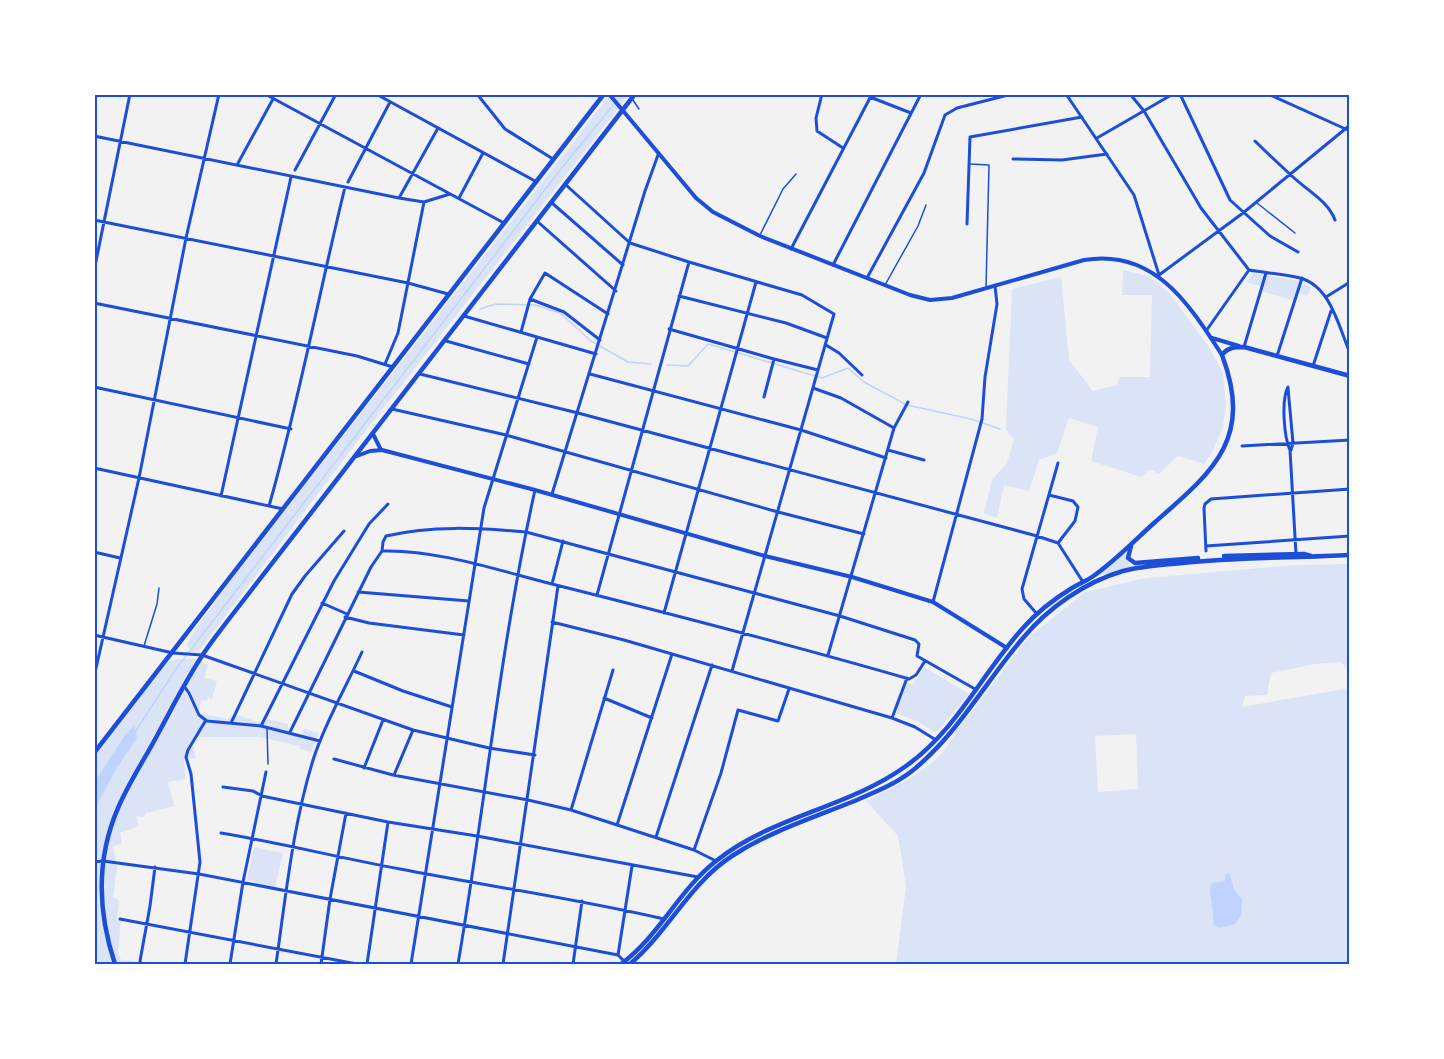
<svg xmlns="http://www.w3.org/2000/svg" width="1444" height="1059" font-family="Mulish,sans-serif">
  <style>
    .green { fill: #dbe4f7; fill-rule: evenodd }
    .water { fill: #bfd3fe }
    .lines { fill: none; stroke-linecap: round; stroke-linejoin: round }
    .stream { stroke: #bfd3fe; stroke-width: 1.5 }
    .service { stroke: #1d4ed8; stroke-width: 1.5 }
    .minor { stroke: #1d4ed8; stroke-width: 3 }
    .tertiary { stroke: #1d4ed8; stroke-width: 4 }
    .primary { stroke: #1d4ed8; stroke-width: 4.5 }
    .trunk { stroke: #1d4ed8; stroke-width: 4.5 }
    .neatline { fill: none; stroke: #1d4ed8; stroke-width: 2 }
  </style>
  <rect width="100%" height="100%" fill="#f2f2f2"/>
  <path class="green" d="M610,95H629L357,442L199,651L192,652L186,645L196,628L241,567Z
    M1123,270L1149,276L1169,293L1209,347L1223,373L1226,406L1222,430L1212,452L1204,464L1178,456L1159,474L1150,469L1141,477L1091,461L1098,427L1069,418L1057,453L1039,460L1029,491L1004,485L997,518L984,513L992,480L1007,463L1014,439L1006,430L1012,289L1061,277L1069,360L1093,391L1118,385L1119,377H1150L1152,295H1122Z
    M1253,273L1299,281L1311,287L1308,296L1296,293L1293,300L1263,292L1262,287L1246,282Z
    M1127,550L1126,558L1130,565L1149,564L1096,576Z
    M1349,564V669L1346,668L1341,662L1315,664L1271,673L1267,695L1245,696L1242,707L1349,688V964H896L906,886L898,836L866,801C900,784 943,766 957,728H959L1028,638L1085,592L1146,578L1296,565ZM1136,734L1138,789L1098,792L1095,736Z
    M177,659H196L208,665L204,678L217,681L212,699L208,698L207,701L201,700L199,713L227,719L235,714L258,722L267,719L288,724V729L301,735L304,729L319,733L311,752L300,749V746L260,737H195L192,740L196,758L184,759L186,779L168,782L174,806L146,813L144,817L136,816L139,826L120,833L122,843L113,847L117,866L113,897L119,901L117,919L121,920L118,952L121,960L135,961V964H95L94,758L162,669L168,662Z
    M924,667L969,694L936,733L917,721L895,713L905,682L913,684Z
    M254,847L283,853L275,888L247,880Z"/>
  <path class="water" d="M134,726L137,738L116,769L95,809V781L125,735Z
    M1230,873L1234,890L1242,899L1241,915L1235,924L1219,928L1213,924C1215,911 1207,892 1212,883L1225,881V874Z"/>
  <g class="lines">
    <path class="stream" d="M618,101L623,94
      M480,309L496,304L535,305L560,313L591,341L628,362L651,364
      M667,365L688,366L708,344L822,378L848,368L864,382L907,405L971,419L1000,429
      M135,732L176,669L557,174L614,104"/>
    <path class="service" d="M633,100L639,109
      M970,164L989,165L986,288
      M1257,203L1295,233
      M760,235L783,189L796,174
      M885,285L918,226L926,205
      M144,646L157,604L159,588
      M267,728L268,764"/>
    <path class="minor" d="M265,94L504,223
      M376,94L535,181
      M477,94L505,129L553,159
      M822,94L816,118L817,131L843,148
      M1066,94L1134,195L1159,275L1243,213L1350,125
      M1130,94L1144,111L1201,208L1249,270C1266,273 1284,274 1300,278C1331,286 1339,328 1350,353
      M1180,94L1230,200L1270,236L1298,252
      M1268,94L1350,131
      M870,97L911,113
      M94,136L399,198L424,202L450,194
      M1097,138L1173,94
      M1255,141C1267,153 1280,165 1293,177C1308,191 1328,201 1335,220
      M1013,159L1062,160L1107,154
      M237,165L273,99
      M295,170L336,94
      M348,182L390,102
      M566,185L630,243L689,262L802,295L834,314L732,671
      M399,198L438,128
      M459,198L483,153
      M552,203L623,265
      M94,220L408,283L448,294
      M538,222L616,291
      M967,224L970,137L1082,117
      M791,249L872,94
      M833,265L921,94
      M94,271L130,94
      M867,278L924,173L945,115L957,108L1012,94
      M679,296L786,323L827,338
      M1326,297L1350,282
      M530,299L564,312L600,340
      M94,303L357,356L393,367
      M464,316L596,354
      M669,329L774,359L818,370
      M1206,331L1249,270
      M521,332L530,299L545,273L608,314
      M446,341L529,364
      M826,345L839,353L862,375
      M1244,347L1266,273
      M1277,356L1302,278
      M385,364L398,333L424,202
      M1313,366L1331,311
      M420,374L578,413L1037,536L1058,543L1083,582
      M590,374L801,430L886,458
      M94,387L291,429
      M1288,387C1281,400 1284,437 1290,450L1296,554
      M813,388L841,398L894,428
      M1288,388L1293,443L1291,450
      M764,397L774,359
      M392,409L506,435L778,512L864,534
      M1242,446L1350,440
      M888,450L924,460
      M94,468L283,509
      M552,494L645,191L658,155
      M1049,495L1073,501L1078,507L1075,521L1058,543
      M221,496L291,177
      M269,506C299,401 319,293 345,187
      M1206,546L1350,536
      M382,551L383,542L386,536C432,525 479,528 526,532L840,616L915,640L919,644L917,656L975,689
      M382,551C437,549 503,572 556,585C675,615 792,645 909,679L916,675L925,661
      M1206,551L1204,508L1205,504L1211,499L1350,489
      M94,552L120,558
      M552,584L563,541
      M358,592L469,601
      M597,595L689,262
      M933,602L982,419L985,377L997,304L995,286
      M322,603L347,614
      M664,613L756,282
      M1037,614L1024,599L1022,589L1058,463
      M345,617L369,623L464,635
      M552,622L624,640L892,718L915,727L936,740
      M94,635L173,653L202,655L413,730L489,748L535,755
      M828,655L894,428L908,402
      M354,671L403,691L452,707
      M94,677L139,478L186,238L219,94
      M184,686L189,693L199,715L207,721L261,726L320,741
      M604,698L652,718
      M892,718L907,678
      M231,723L292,594L305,576L344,531
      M261,726L334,581L369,524L388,504
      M290,732L371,567L382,551
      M334,759L393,775L528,800L571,810L694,850L716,861
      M364,768L383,720
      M394,775L413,730
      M223,787L253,791L262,796L388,822L477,836L698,877
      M571,810L613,670
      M617,825L672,654
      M221,833C281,843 340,858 400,869C488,886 577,899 664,919
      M656,837L712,665
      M694,850L721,773L738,710L778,721L789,689
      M94,862L103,861L199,874L618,955L627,964
      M120,919L357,964
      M618,955L632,866
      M141,964L140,961L150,906L155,867
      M185,964L200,862L191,774L186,757L188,750L206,720
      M230,964L243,882L266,772
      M276,964C286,895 293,823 314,757C326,721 346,687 362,652
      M321,964L330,899L346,813
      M367,964L388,822
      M411,964L484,508L537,337
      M458,964C485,807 500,647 535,490
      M503,964L558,586
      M573,964L582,901"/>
    <path class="tertiary" d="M609,94L696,198L713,212L760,236L910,295L930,300L952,298L1084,260C1154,248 1189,304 1222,355
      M1212,338L1239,346
      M373,434L381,450
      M357,456L370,451L382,450L535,490L765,556L852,577L933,602L1007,648"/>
    <path class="primary" d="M1131,546L1128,558L1135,563L1198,558
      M1224,556L1304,554L1311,556
      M621,964C659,936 679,890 716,861C772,816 848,808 906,766C956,731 983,672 1023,628C1037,612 1054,599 1072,588C1079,584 1086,581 1092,577C1114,562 1134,541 1154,523C1212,472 1254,440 1222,355C1228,347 1235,347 1244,347L1350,376
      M630,964C668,932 690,883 732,856C769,832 812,818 852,802C873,793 894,785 912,771C957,735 986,681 1023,638C1048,608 1085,582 1123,571C1143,566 1162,565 1182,563C1237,557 1294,558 1350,555"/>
    <path class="trunk" d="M94,753L604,94
      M115,964C98,913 96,859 118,808C129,782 146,757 159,732C173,706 186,680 202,656C210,643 220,631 229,619L635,94"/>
  </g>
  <rect width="1444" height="1059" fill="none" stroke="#ffffff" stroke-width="192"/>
  <rect x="96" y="96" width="1252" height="867" class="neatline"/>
</svg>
